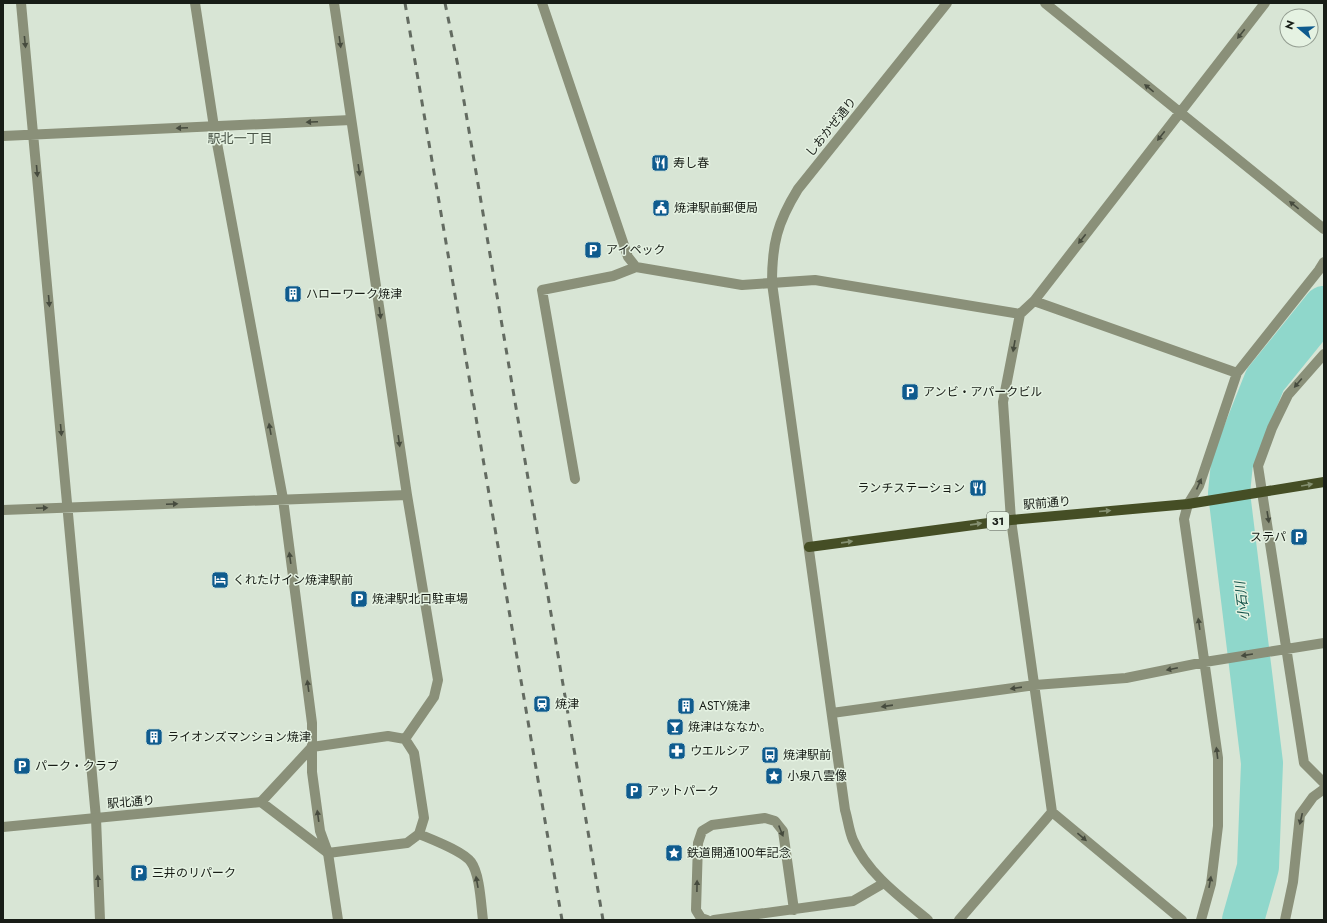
<svg xmlns="http://www.w3.org/2000/svg" width="1327" height="923" font-family="Jost,'Noto Sans JP',sans-serif">
  <style>
    .lines { fill: none; stroke-linecap: round; stroke-linejoin: round }
    .river { stroke: #8fd7cb; stroke-width: 42 }
    .minor { stroke: #8a9079; stroke-width: 10 }
    .tertiary { stroke: #8a9079; stroke-width: 10 }
    .primary { stroke: #454e25; stroke-width: 10 }
    .rail { stroke: #636b61; stroke-width: 3; stroke-dasharray: 7 7; stroke-linecap: butt }
    .oneway { fill: #464b3e }
    .oneway2 { fill: #859071 }
    .labels { text-anchor: middle; dominant-baseline: central; stroke-width: 3; stroke-linejoin: round; paint-order: stroke }
    .shield { fill: #e5f2e2; stroke: #565d54; stroke-width: 1 }
    .shield-label { font-size: 11px; font-weight: bold; fill: #181d17 }
    .street-label { font-size: 12px; fill: #181d17; stroke: #e5f2e2 }
    .poi-label { font-size: 12px; fill: #181d17; stroke: #e5f2e2; text-anchor: start }
    .neighbourhood-label { font-size: 13px; fill: #4a5548; stroke: #e5f2e2 }
    .water-label { font-size: 13px; font-style: italic; fill: #135249; stroke: #e5f2e2 }
  </style>
  <rect width="100%" height="100%" fill="#d8e5d5"/>
  <g class="lines">
    <path class="river" d="M1243,920L1258,867L1262,763L1229,493L1232,463L1265,380L1324,307"/>
    <path class="minor" d="M21,3L96,818L100,920
      M195,3L214,127L283,499L312,723V772L320,831L328,853
      M334,3L407,495L438,680L434,697L405,739
      M542,3L628,257L636,267L742,285L815,280L1020,314
      M1045,3L1324,229
      M3,136L351,120
      M1034,301L1237,373
      M1324,354L1288,395L1272,428L1258,466L1304,763L1324,783
      M575,479L542,290L613,276L636,267
      M3,510L407,495
      M832,713L1035,685L1126,678L1205,662L1324,643
      M388,736L405,739L414,753L424,818L419,834L407,843L328,853L261,802L312,747Z
      M1052,812L1182,920
      M419,834C433,840 463,851 471,862C480,874 481,905 483,920
      M707,920L701,918L696,910L698,843L702,831L712,825L765,818L775,821L783,831L794,910
      M714,920L853,901L884,883
      M959,920L1052,812L1011,520L1003,402L1020,314L1034,301L1265,3
      M1201,920L1211,884L1218,826V758L1184,519L1188,504L1199,486L1237,373L1319,270L1324,262
      M1285,920L1293,882L1300,815L1313,797L1324,789"/>
    <path class="tertiary" d="M3,827L261,802
      M328,853L338,920
      M928,920C900,897 868,874 853,840C849,831 848,820 845,810L772,283C772,244 777,223 798,189L947,3"/>
    <path class="primary" d="M809,547L1011,520L1188,504L1324,482"/>
    <path class="rail" d="M405,3L562,920
      M445,3L458,66L603,920"/>
  </g>
  <defs><path id="oneway-solid" d="M-6-.8H1V-3.2L6.5 0L1 3.2V.8H-6Z"/></defs>
  <g class="oneway">
    <use href="#oneway-solid" transform="translate(1241 34) rotate(128)"/>
    <use href="#oneway-solid" transform="translate(25 42) rotate(84)"/>
    <use href="#oneway-solid" transform="translate(340 42) rotate(82)"/>
    <use href="#oneway-solid" transform="translate(1149 88) rotate(-141)"/>
    <use href="#oneway-solid" transform="translate(312 122) rotate(177)"/>
    <use href="#oneway-solid" transform="translate(182 128) rotate(178)"/>
    <use href="#oneway-solid" transform="translate(1161 136) rotate(128)"/>
    <use href="#oneway-solid" transform="translate(359 170) rotate(82)"/>
    <use href="#oneway-solid" transform="translate(37 171) rotate(85)"/>
    <use href="#oneway-solid" transform="translate(1294 205) rotate(-141)"/>
    <use href="#oneway-solid" transform="translate(1082 239) rotate(128)"/>
    <use href="#oneway-solid" transform="translate(49 301) rotate(85)"/>
    <use href="#oneway-solid" transform="translate(380 313) rotate(82)"/>
    <use href="#oneway-solid" transform="translate(1014 346) rotate(100)"/>
    <use href="#oneway-solid" transform="translate(1298 383) rotate(130)"/>
    <use href="#oneway-solid" transform="translate(270 429) rotate(-100)"/>
    <use href="#oneway-solid" transform="translate(61 430) rotate(85)"/>
    <use href="#oneway-solid" transform="translate(399 441) rotate(82)"/>
    <use href="#oneway-solid" transform="translate(1199 484) rotate(-66)"/>
    <use href="#oneway-solid" transform="translate(172 504) rotate(-2)"/>
    <use href="#oneway-solid" transform="translate(42 508) rotate(-2)"/>
    <use href="#oneway-solid" transform="translate(1268 517) rotate(81)"/>
    <use href="#oneway-solid" transform="translate(290 558) rotate(-98)"/>
    <use href="#oneway-solid" transform="translate(1199 624) rotate(-98)"/>
    <use href="#oneway-solid" transform="translate(1247 655) rotate(171)"/>
    <use href="#oneway-solid" transform="translate(1172 669) rotate(168)"/>
    <use href="#oneway-solid" transform="translate(308 686) rotate(-98)"/>
    <use href="#oneway-solid" transform="translate(1016 688) rotate(172)"/>
    <use href="#oneway-solid" transform="translate(887 706) rotate(172)"/>
    <use href="#oneway-solid" transform="translate(1217 753) rotate(-97)"/>
    <use href="#oneway-solid" transform="translate(318 816) rotate(-98)"/>
    <use href="#oneway-solid" transform="translate(1301 819) rotate(103)"/>
    <use href="#oneway-solid" transform="translate(781 831) rotate(68)"/>
    <use href="#oneway-solid" transform="translate(1082 837) rotate(40)"/>
    <use href="#oneway-solid" transform="translate(98 881) rotate(-92)"/>
    <use href="#oneway-solid" transform="translate(477 882) rotate(-100)"/>
    <use href="#oneway-solid" transform="translate(1210 882) rotate(-80)"/>
    <use href="#oneway-solid" transform="translate(697 886) rotate(-89)"/>
  </g>
  <g class="oneway2">
    <use href="#oneway-solid" transform="translate(1307 485) rotate(-10)"/>
    <use href="#oneway-solid" transform="translate(1105 511) rotate(-5)"/>
    <use href="#oneway-solid" transform="translate(976 524) rotate(-8)"/>
    <use href="#oneway-solid" transform="translate(847 542) rotate(-8)"/>
  </g>
  <defs>
    <symbol id="restaurant-square" viewBox="-11 -11 22 22"><rect x="-9" y="-9" width="18" height="18" rx="4" fill="#0f5b8e" stroke="#e5f2e2"/><path d="M-5-6h1v4h1v-4h1v4h1v-4h1v5L-1.5 .5V6h-2V.5L-5-1ZM5-6V6H3V1.5H1.5Q1.5-4 5-6Z" fill="#fff"/></symbol>
    <symbol id="civic-square" viewBox="-11 -11 22 22"><rect x="-9" y="-9" width="18" height="18" rx="4" fill="#0f5b8e" stroke="#e5f2e2"/><path d="M-.6-6.5H3V-4.5H.6V-3L4-1V1h2V6H-6V1h2V-1L-.6-3ZM-1.2 2.5V6h2.4V2.5Z" fill="#fff"/></symbol>
    <symbol id="parking-square" viewBox="-11 -11 22 22"><rect x="-9" y="-9" width="18" height="18" rx="4" fill="#0f5b8e" stroke="#e5f2e2"/><path d="M-3.5-5.5H1a3.5 3.5 0 0 1 0 7H-1V5.5H-3.5ZM-1-3.4V-.6H.8a1.4 1.4 0 0 0 0-2.8Z" fill="#fff"/></symbol>
    <symbol id="building-square" viewBox="-11 -11 22 22"><rect x="-9" y="-9" width="18" height="18" rx="4" fill="#0f5b8e" stroke="#e5f2e2"/><path d="M-4-6H4V6H1V3H-1V6H-4ZM-2.5-4.3h1.7v1.8h-1.7ZM.8-4.3h1.7v1.8H.8ZM-2.5-1h1.7V.8h-1.7ZM.8-1h1.7V.8H.8Z" fill="#fff"/></symbol>
    <symbol id="hotel-square" viewBox="-11 -11 22 22"><rect x="-9" y="-9" width="18" height="18" rx="4" fill="#0f5b8e" stroke="#e5f2e2"/><path d="M-6-4.5h1.5V1H6V5H4.5V3h-9V5H-6ZM-4 0a1.8 1.8 0 1 1 3.6 0ZM.5 0V-2.5h3Q6-2.5 6 0Z" fill="#fff"/></symbol>
    <symbol id="station-square" viewBox="-11 -11 22 22"><rect x="-9" y="-9" width="18" height="18" rx="4" fill="#0f5b8e" stroke="#e5f2e2"/><path d="M-3-6H3Q5-6 5-4V2Q5 4 3 4L4.5 6H3L1.5 4h-3L-3 6H-4.5L-3 4Q-5 4-5 2V-4Q-5-6-3-6ZM-3.5-4v3h7v-3ZM-3.5 1v1.5H-2V1ZM2 1v1.5H3.5V1Z" fill="#fff"/></symbol>
    <symbol id="bar-square" viewBox="-11 -11 22 22"><rect x="-9" y="-9" width="18" height="18" rx="4" fill="#0f5b8e" stroke="#e5f2e2"/><path d="M-6-5H6L.8 .8V4.5H3.5V6h-7V4.5H-.8V.8Z" fill="#fff"/></symbol>
    <symbol id="pharmacy-square" viewBox="-11 -11 22 22"><rect x="-9" y="-9" width="18" height="18" rx="4" fill="#0f5b8e" stroke="#e5f2e2"/><path d="M-2-6h4v4h4v4h-4v4h-4v-4h-4v-4h4Z" fill="#fff"/></symbol>
    <symbol id="bus-square" viewBox="-11 -11 22 22"><rect x="-9" y="-9" width="18" height="18" rx="4" fill="#0f5b8e" stroke="#e5f2e2"/><path d="M-5-6H5V4H4V6H2V4H-2V6H-4V4H-5ZM-3.5-4V0h7V-4ZM-3.5 1.2v1.5H-2V1.2ZM2 1.2v1.5H3.5V1.2Z" fill="#fff"/></symbol>
    <symbol id="sight-square" viewBox="-11 -11 22 22"><rect x="-9" y="-9" width="18" height="18" rx="4" fill="#0f5b8e" stroke="#e5f2e2"/><path d="M0-6L1.8-2.2L6-1.7L2.9 1.2L3.7 5.4L0 3.3L-3.7 5.4L-2.9 1.2L-6-1.7L-1.8-2.2Z" fill="#fff"/></symbol>
  </defs>
  <g fill-rule="evenodd">
    <use href="#restaurant-square" x="650" y="153" width="20" height="20"/>
    <use href="#civic-square" x="651" y="198" width="20" height="20"/>
    <use href="#parking-square" x="583" y="240" width="20" height="20"/>
    <use href="#building-square" x="283" y="284" width="20" height="20"/>
    <use href="#parking-square" x="900" y="382" width="20" height="20"/>
    <use href="#restaurant-square" x="968" y="478" width="20" height="20"/>
    <use href="#parking-square" x="1289" y="527" width="20" height="20"/>
    <use href="#hotel-square" x="210" y="570" width="20" height="20"/>
    <use href="#parking-square" x="349" y="589" width="20" height="20"/>
    <use href="#station-square" x="532" y="694" width="20" height="20"/>
    <use href="#building-square" x="676" y="696" width="20" height="20"/>
    <use href="#bar-square" x="665" y="717" width="20" height="20"/>
    <use href="#building-square" x="144" y="727" width="20" height="20"/>
    <use href="#pharmacy-square" x="667" y="741" width="20" height="20"/>
    <use href="#bus-square" x="760" y="745" width="20" height="20"/>
    <use href="#parking-square" x="12" y="756" width="20" height="20"/>
    <use href="#sight-square" x="764" y="766" width="20" height="20"/>
    <use href="#parking-square" x="624" y="781" width="20" height="20"/>
    <use href="#sight-square" x="664" y="843" width="20" height="20"/>
    <use href="#parking-square" x="129" y="863" width="20" height="20"/>
  </g>
  <g class="labels">
    <rect class="shield" x="987" y="512" width="22" height="18" rx="3"/>
    <g class="shield-label">
      <text x="998" y="521">31</text>
    </g>
    <g class="street-label">
      <text transform="translate(831 127) rotate(-51)">しおかぜ通り</text>
      <text transform="translate(1047 503) rotate(-5)">駅前通り</text>
      <text transform="translate(131 802) rotate(-5)">駅北通り</text>
    </g>
    <g class="poi-label">
      <text x="673" y="163">寿し春</text>
      <text x="674" y="208">焼津駅前郵便局</text>
      <text x="606" y="250">アイペック</text>
      <text x="306" y="294">ハローワーク焼津</text>
      <text x="923" y="392">アンビ・アパークビル</text>
      <text x="965" y="488" text-anchor="end">ランチステーション</text>
      <text x="1286" y="537" text-anchor="end">ステパ</text>
      <text x="233" y="580">くれたけイン焼津駅前</text>
      <text x="372" y="599">焼津駅北口駐車場</text>
      <text x="555" y="704">焼津</text>
      <text x="699" y="706">ASTY焼津</text>
      <text x="688" y="727">焼津はななか。</text>
      <text x="167" y="737">ライオンズマンション焼津</text>
      <text x="690" y="751">ウエルシア</text>
      <text x="783" y="755">焼津駅前</text>
      <text x="35" y="766">パーク・クラブ</text>
      <text x="787" y="776">小泉八雲像</text>
      <text x="647" y="791">アットパーク</text>
      <text x="687" y="853">鉄道開通100年記念</text>
      <text x="152" y="873">三井のリパーク</text>
    </g>
    <g class="neighbourhood-label">
      <text x="240" y="138">駅北一丁目</text>
    </g>
    <g class="water-label">
      <text transform="translate(1242 601) rotate(-97)">小石川</text>
    </g>
  </g>
  <rect width="1327" height="923" fill="none" stroke="#181d17" stroke-width="8"/>
  <g transform="translate(1299 28) rotate(289)"><circle r="19" fill="#e5f2e2" stroke="#939d91"/>
  <path d="M0-3L7 15L0 10L-7 15Z" fill="#0f5b8e"/>
  <text y="-6" font-size="11" font-weight="bold" text-anchor="middle" fill="#181d17">N</text>
  </g>
</svg>
